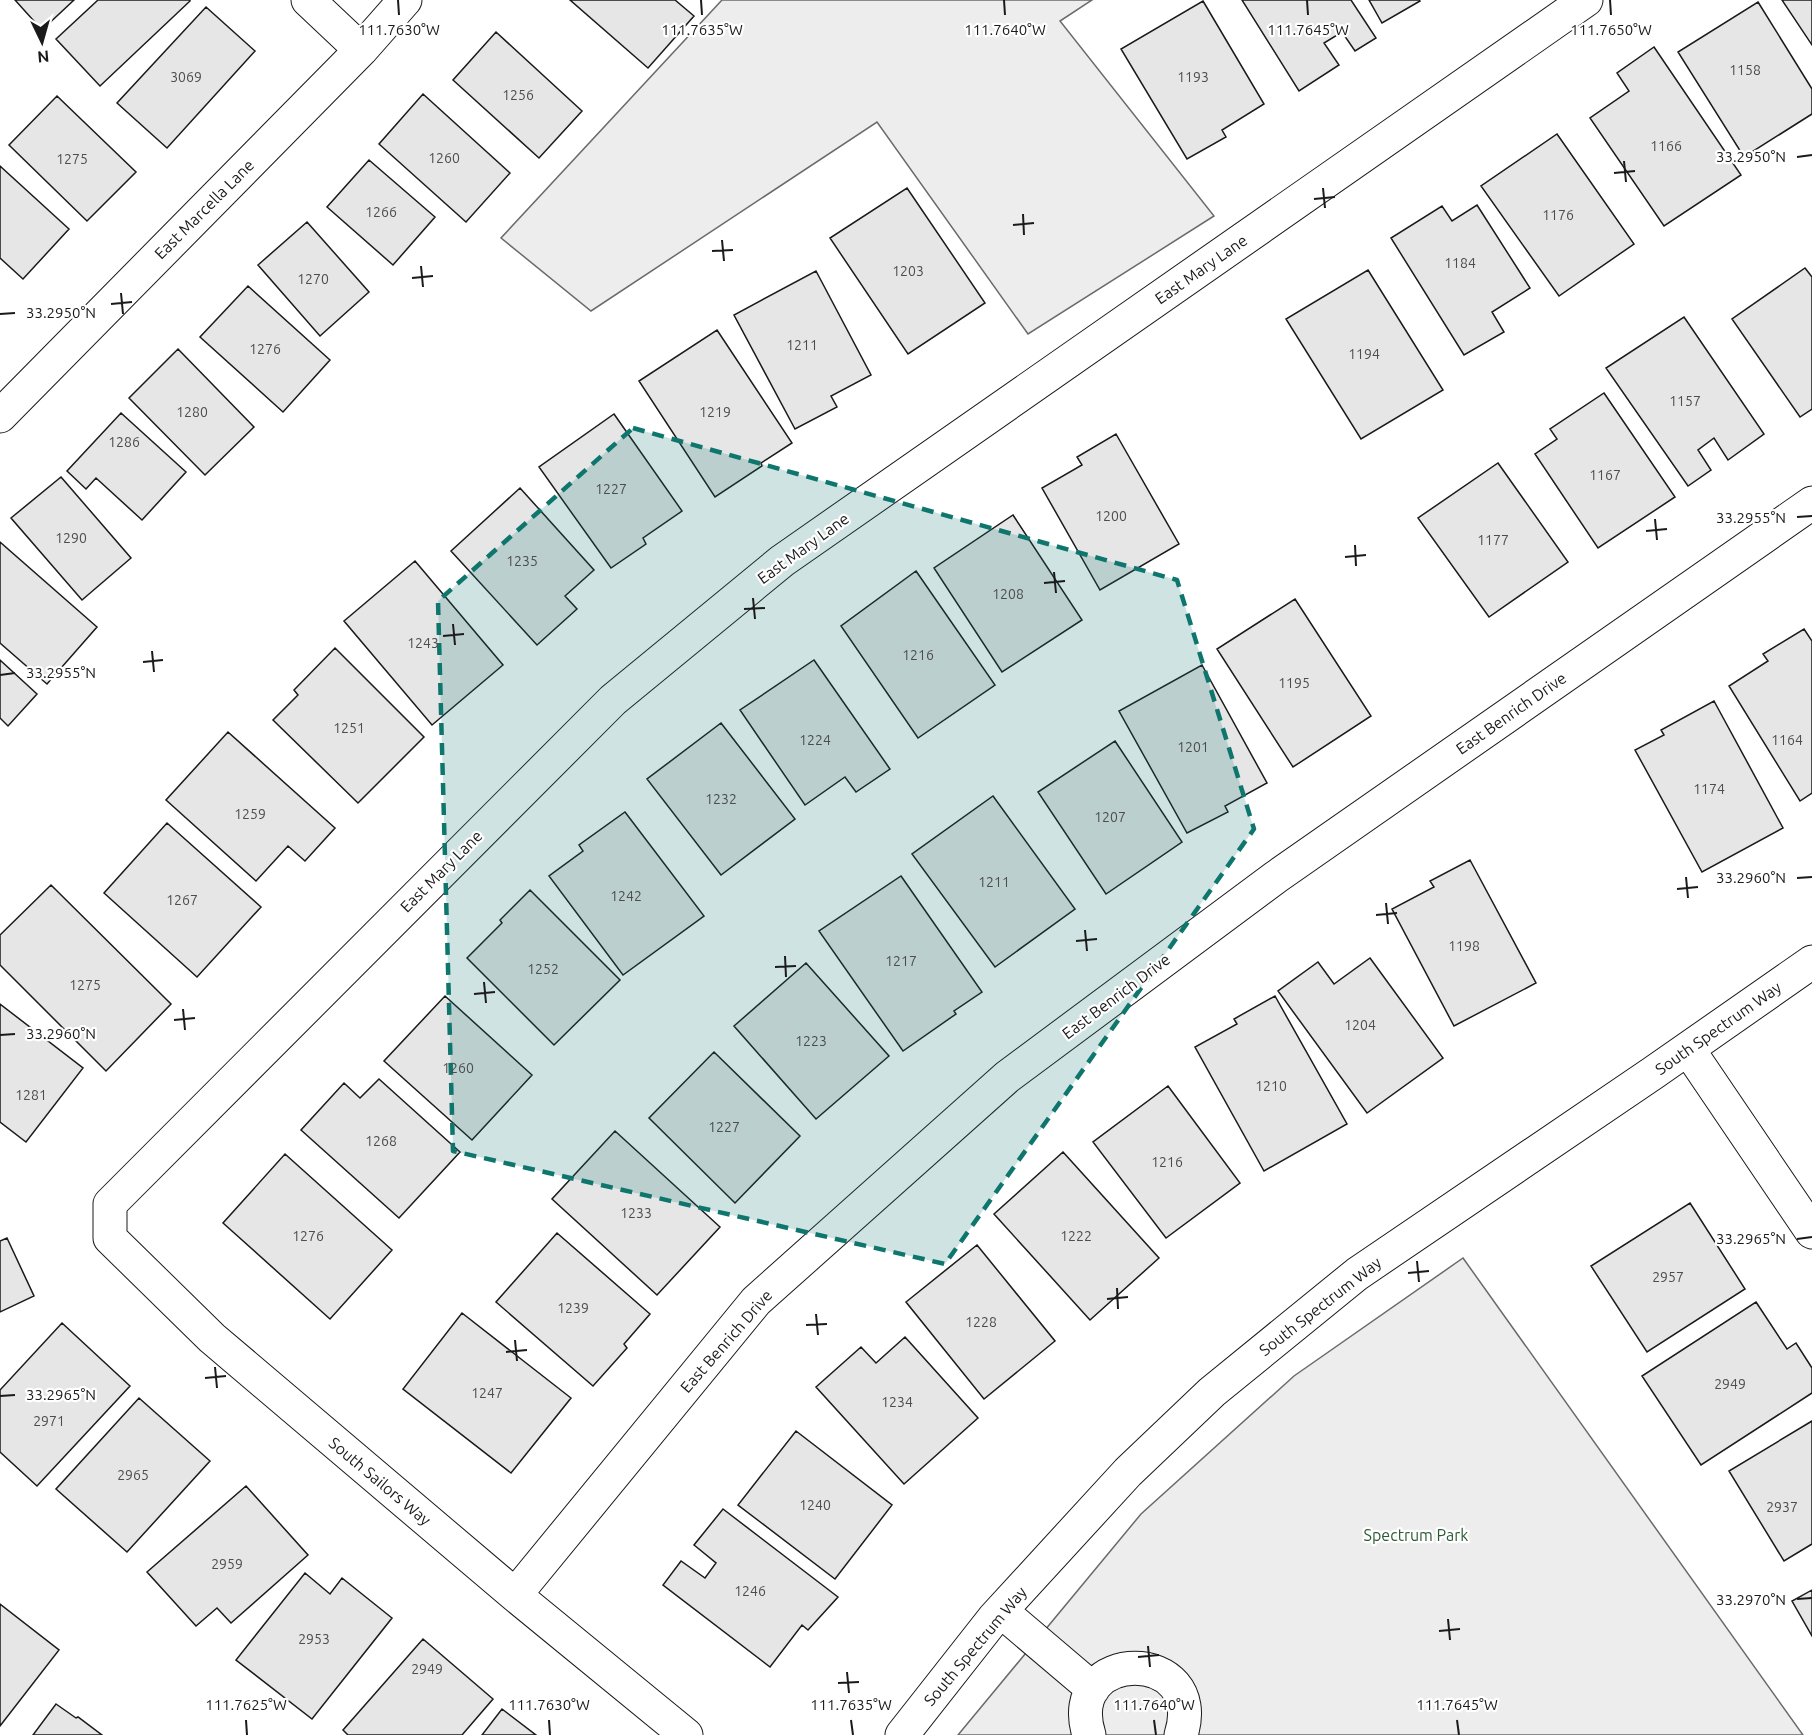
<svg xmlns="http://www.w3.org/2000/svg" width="1812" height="1735" font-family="Ubuntu,sans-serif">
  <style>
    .built { fill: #ededed; stroke: #6a6a6a; stroke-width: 1.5 }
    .building { fill: #e6e6e6; stroke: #1a1a1a; stroke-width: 1.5 }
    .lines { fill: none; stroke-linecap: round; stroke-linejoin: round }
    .minor-casing { stroke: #1a1a1a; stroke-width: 35 }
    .minor { stroke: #fff; stroke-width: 33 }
    .marked { fill: #0f766e; fill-opacity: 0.2; stroke: #0f766e; stroke-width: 4.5; stroke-dasharray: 12 8; stroke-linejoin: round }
    .ticks { fill: none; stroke: #1a1a1a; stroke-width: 2 }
    .labels { text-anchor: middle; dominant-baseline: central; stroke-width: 4.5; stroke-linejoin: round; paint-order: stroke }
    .number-label { font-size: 14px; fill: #4d4d4d }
    .street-label { font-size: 16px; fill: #1a1a1a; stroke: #fff }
    .park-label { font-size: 16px; fill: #2b5a34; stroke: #fff }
    .ticks-label { font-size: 15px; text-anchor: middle; fill: #1a1a1a; stroke: #fff; stroke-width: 4.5; stroke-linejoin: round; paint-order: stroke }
  </style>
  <rect width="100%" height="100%" fill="#fff"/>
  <path class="built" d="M722,0H1092L1060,21L1214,216L1028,334L877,122L591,311L501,238Z
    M1463,1258L1803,1735H958L1141,1514L1294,1376Z"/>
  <path class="building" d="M15,0H74L42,30Z
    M98,0H190V1L100,86L56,39Z
    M570,0H675L694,16L648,68Z
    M1242,0H1351L1376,38L1355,51L1342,32L1324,43L1339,65L1299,91Z
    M1369,0H1419L1420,1L1382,23Z
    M1782,0H1812V45Z
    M1203,1L1264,104L1222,130L1226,137L1187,159L1121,49Z
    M1758,2L1812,89V114L1744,157L1678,52Z
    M206,7L255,51L167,148L117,103Z
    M496,32L582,111L539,158L453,80Z
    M1654,47L1741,175L1664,226L1590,118L1629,91L1617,73Z
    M423,94L510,173L466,222L379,144Z
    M57,96L136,172L87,221L9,145Z
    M1557,134L1634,244L1559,296L1481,186Z
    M369,160L435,217L393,265L327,207Z
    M0,166L69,229L23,279L0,258Z
    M907,188L985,303L908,354L830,238Z
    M1477,205L1530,288L1492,312L1504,332L1464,355L1391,238L1442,206L1452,221Z
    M307,222L369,292L320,336L258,265Z
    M1805,268L1812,277V409L1800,417L1732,319Z
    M1368,270L1443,390L1361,439L1286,319Z
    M816,271L871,375L831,396L837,407L795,429L734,315Z
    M248,286L330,360L283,412L200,337Z
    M1684,317L1764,434L1728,460L1714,438L1698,450L1711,470L1688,486L1606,368Z
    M717,330L792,443L761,463L762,466L715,497L639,381Z
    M178,349L254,427L205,475L129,398Z
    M1604,393L1675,497L1598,548L1535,454L1557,439L1550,429Z
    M121,413L186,472L142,520L96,478L86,489L67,471Z
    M614,414L682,511L643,538L646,544L611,568L539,467Z
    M1116,434L1179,544L1100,590L1042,488L1082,465L1077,457Z
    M1498,463L1568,562L1489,617L1418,518Z
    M61,477L131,558L82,600L11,518Z
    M520,488L594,570L565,596L577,609L537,645L451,551Z
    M1013,515L1082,620L1002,672L934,568Z
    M0,542L97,627L47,684L0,643Z
    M415,561L503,665L432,725L344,621Z
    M916,571L995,685L918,738L841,626Z
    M1295,599L1371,716L1293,767L1217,649Z
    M1804,629L1812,641V793L1800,801L1729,686L1768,661L1763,654Z
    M335,648L424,737L358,803L273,720L298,695L294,690Z
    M0,660L37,694L8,726L0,718Z
    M814,660L890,769L856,792L845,777L805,805L740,710Z
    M1202,665L1267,783L1225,806L1228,812L1187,833L1119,711Z
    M1714,701L1783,828L1702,872L1635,750L1664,735L1661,730Z
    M721,723L795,819L721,875L647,779Z
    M228,732L335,828L305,861L288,846L256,881L166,800Z
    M1115,741L1182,842L1106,894L1038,792Z
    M993,796L1075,909L995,967L912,854Z
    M625,812L704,916L623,975L549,876L583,851L579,845Z
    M167,823L261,907L197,977L104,893Z
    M1470,860L1536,983L1454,1026L1392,909L1434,887L1430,881Z
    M901,876L982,992L954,1011L956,1014L903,1051L819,931Z
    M51,885L171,1004L106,1071L0,965V935Z
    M530,890L620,980L554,1045L467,958L502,923L500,920Z
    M1370,958L1443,1058L1367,1113L1278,991L1318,962L1334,984Z
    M806,963L889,1056L816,1119L734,1026Z
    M445,996L532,1075L472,1140L384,1061Z
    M1275,996L1347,1124L1264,1171L1195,1047L1237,1024L1234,1019Z
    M0,1004L83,1068L26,1142L0,1122Z
    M714,1052L800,1136L735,1203L649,1118Z
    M379,1079L460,1152L399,1218L301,1130L344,1083L360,1098Z
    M1168,1086L1240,1183L1166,1238L1093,1142Z
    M615,1131L720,1227L657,1295L552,1199Z
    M1063,1152L1159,1258L1090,1320L994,1214Z
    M285,1154L392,1250L330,1319L223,1223Z
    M1690,1203L1745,1289L1647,1352L1591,1266Z
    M557,1233L650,1314L624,1344L627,1348L593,1386L496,1302Z
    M7,1238L34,1296L0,1312V1241Z
    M977,1245L1055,1341L984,1399L906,1302Z
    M1756,1302L1787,1349L1796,1343L1812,1368V1393L1701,1465L1642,1376Z
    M462,1313L571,1398L511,1473L403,1389Z
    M62,1323L130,1386L37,1486L0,1452V1390Z
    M905,1337L978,1418L904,1484L816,1387L861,1347L876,1363Z
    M139,1398L210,1461L127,1552L56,1489Z
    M1812,1421V1544L1784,1561L1729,1471Z
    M796,1431L892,1505L835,1579L738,1505Z
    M246,1486L308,1555L231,1623L217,1608L196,1626L147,1572Z
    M723,1509L838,1597L808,1630L802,1625L770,1667L663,1585L681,1561L705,1578L716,1563L694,1545Z
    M305,1573L330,1594L342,1578L392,1618L312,1719L236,1660Z
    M1812,1590V1636L1792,1601Z
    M0,1604L59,1650L0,1726Z
    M423,1639L493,1699L462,1735H348L343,1730Z
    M56,1704L76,1718L78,1717L102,1735H33Z
    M502,1709L536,1735H482Z"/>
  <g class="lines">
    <defs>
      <path id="minor" d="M308,0L361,50
        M0,416L361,50L405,0
        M1688,1049L1812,1232
        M515,1595L756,1301L1007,1077L1276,877L1812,503
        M1001,1611L1093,1689
        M686,1735L515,1595L212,1338L110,1238V1204L613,700L782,561L1586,0
        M902,1735L994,1618L1128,1472L1212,1392L1357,1274L1653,1073L1812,962
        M1089,1735C1061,1646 1209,1646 1181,1735"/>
    </defs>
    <use href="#minor" class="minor-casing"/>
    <use href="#minor" class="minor"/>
  </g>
  <path class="marked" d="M633,428L1177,580L1254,829L945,1264L453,1151L438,601Z"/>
  <path class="ticks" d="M398,0L399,15M701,0L702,15M1004,0L1005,15M1307,0L1308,15M1610,0L1611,15M1797,157L1812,155M1624,161L1626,182M1614,173L1635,171M1323,188L1325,208M1314,199L1335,197M1023,214L1024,235M1013,225L1034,223M722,240L724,261M712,251L733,250M421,266L423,287M412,278L433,276M121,293L123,314M111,304L132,302M0,314L15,313M1797,517L1812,516M1655,519L1657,540M1646,531L1667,529M1355,545L1356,566M1345,557L1366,555M1054,572L1056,593M1044,583L1065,581M753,598L755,619M744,609L765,608M453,624L455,645M443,636L464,634M152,651L154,672M143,662L163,660M0,675L15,673M1686,877L1688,898M1797,878L1812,877M1677,889L1698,887M1386,903L1388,924M1376,915L1397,913M1085,930L1087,951M1076,941L1097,939M785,956L786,977M775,967L796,966M484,982L486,1003M474,994L495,992M183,1009L185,1030M174,1020L195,1018M0,1035L15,1034M1797,1239L1812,1237M1417,1261L1419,1282M1408,1273L1429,1271M1117,1288L1118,1309M1107,1299L1128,1297M816,1314L818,1335M806,1325L827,1324M515,1340L517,1361M506,1352L527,1350M215,1367L217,1388M205,1378L226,1376M0,1396L15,1395M1797,1599L1812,1598M1448,1619L1450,1640M1439,1631L1460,1629M1148,1646L1150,1667M1138,1657L1159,1655M847,1672L849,1693M838,1683L859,1682M246,1720L247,1735M549,1720L550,1735M851,1720L853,1735M1154,1720L1156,1735M1457,1720L1459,1735"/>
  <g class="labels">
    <g class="number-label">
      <text x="1745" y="70">1158</text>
      <text x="186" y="77">3069</text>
      <text x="1193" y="77">1193</text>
      <text x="518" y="95">1256</text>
      <text x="1666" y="146">1166</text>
      <text x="444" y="158">1260</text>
      <text x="72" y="159">1275</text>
      <text x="381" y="212">1266</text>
      <text x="1558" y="215">1176</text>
      <text x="1460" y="263">1184</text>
      <text x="908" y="271">1203</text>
      <text x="313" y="279">1270</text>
      <text x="802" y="345">1211</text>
      <text x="265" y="349">1276</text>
      <text x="1364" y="354">1194</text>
      <text x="1685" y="401">1157</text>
      <text x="192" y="412">1280</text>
      <text x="715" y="412">1219</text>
      <text x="124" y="442">1286</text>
      <text x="1605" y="475">1167</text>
      <text x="611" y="489">1227</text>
      <text x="1111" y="516">1200</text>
      <text x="71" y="538">1290</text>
      <text x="1493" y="540">1177</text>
      <text x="522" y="561">1235</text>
      <text x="1008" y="594">1208</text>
      <text x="423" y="643">1243</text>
      <text x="918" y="655">1216</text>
      <text x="1294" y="683">1195</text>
      <text x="349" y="728">1251</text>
      <text x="815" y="740">1224</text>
      <text x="1787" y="740">1164</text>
      <text x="1193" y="747">1201</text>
      <text x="1709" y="789">1174</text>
      <text x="721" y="799">1232</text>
      <text x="250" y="814">1259</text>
      <text x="1110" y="817">1207</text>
      <text x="994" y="882">1211</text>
      <text x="626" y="896">1242</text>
      <text x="182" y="900">1267</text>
      <text x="1464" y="946">1198</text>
      <text x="901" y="961">1217</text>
      <text x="543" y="969">1252</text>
      <text x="85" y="985">1275</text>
      <text x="1360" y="1025">1204</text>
      <text x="811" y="1041">1223</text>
      <text x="458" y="1068">1260</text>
      <text x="1271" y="1086">1210</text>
      <text x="31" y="1095">1281</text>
      <text x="724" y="1127">1227</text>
      <text x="381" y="1141">1268</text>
      <text x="1167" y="1162">1216</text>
      <text x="636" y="1213">1233</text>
      <text x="308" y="1236">1276</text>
      <text x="1076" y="1236">1222</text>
      <text x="1668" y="1277">2957</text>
      <text x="573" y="1308">1239</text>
      <text x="981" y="1322">1228</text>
      <text x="1730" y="1384">2949</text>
      <text x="487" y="1393">1247</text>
      <text x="897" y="1402">1234</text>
      <text x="49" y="1421">2971</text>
      <text x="133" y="1475">2965</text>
      <text x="815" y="1505">1240</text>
      <text x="1782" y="1507">2937</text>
      <text x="227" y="1564">2959</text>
      <text x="750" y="1591">1246</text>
      <text x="314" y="1639">2953</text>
      <text x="427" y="1669">2949</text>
    </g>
    <g class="street-label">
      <text transform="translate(204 209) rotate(-45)">East Marcella Lane</text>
      <text transform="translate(1201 269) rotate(-35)">East Mary Lane</text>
      <text transform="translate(803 548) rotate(-36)">East Mary Lane</text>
      <text transform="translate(1511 713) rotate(-35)">East Benrich Drive</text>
      <text transform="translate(441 871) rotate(-45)">East Mary Lane</text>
      <text transform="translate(1116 996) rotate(-37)">East Benrich Drive</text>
      <text transform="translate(1718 1028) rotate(-35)">South Spectrum Way</text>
      <text transform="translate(1320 1306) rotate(-38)">South Spectrum Way</text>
      <text transform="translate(726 1341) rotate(-49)">East Benrich Drive</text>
      <text transform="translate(380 1481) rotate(40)">South Sailors Way</text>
      <text transform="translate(975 1646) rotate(-50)">South Spectrum Way</text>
    </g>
    <g class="park-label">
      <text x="1416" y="1535">Spectrum Park</text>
    </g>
  </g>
  <g class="ticks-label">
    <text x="399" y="35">111.7630°W</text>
    <text x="702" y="35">111.7635°W</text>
    <text x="1005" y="35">111.7640°W</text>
    <text x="1308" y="35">111.7645°W</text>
    <text x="1611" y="35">111.7650°W</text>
    <text x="1751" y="162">33.2950°N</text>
    <text x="61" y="318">33.2950°N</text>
    <text x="1751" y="523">33.2955°N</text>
    <text x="61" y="678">33.2955°N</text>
    <text x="1751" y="883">33.2960°N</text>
    <text x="61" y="1039">33.2960°N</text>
    <text x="1751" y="1244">33.2965°N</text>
    <text x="61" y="1400">33.2965°N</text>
    <text x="1751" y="1605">33.2970°N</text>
    <text x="246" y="1710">111.7625°W</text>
    <text x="549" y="1710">111.7630°W</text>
    <text x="851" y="1710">111.7635°W</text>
    <text x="1154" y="1710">111.7640°W</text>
    <text x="1457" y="1710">111.7645°W</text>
  </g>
  <g transform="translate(42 42) rotate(175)" stroke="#ffffff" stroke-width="4.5" paint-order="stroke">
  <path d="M0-4.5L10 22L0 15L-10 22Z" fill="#1a1a1a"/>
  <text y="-9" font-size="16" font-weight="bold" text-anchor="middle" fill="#1a1a1a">N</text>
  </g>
</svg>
